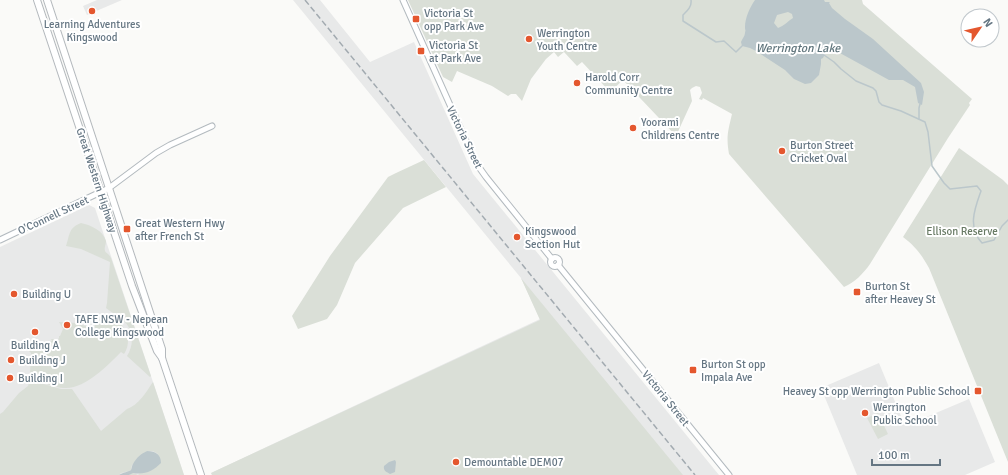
<svg xmlns="http://www.w3.org/2000/svg" width="1008" height="475" viewBox="0 0 1008 475" font-family="Signika,sans-serif">
<rect width="100%" height="100%" fill="#fafaf8"/>
<!-- built -->
<g fill="#e8e9e9">
<polygon points="97,0 122,0 87,15 83,6"/>
<polygon points="293,0 320,0 370,62 414,42 473,174 719,475 212,475 211,473 540,319 521,278"/>
<polygon points="89,205 95,208 184,475 0,475 0,247"/>
<polygon points="879,363 905,426 969,399 995,462 965,475 857,475 821,388"/>
</g>
<!-- green -->
<g fill="#dadfd7">
<path d="M408 0H862L863 4 972 99 969 103 970 105 948 138 870 264C863 274 855 282 844 287L729 154C726 137 728 131 732 114L703 98 702 100 699 99 702 93 700 87 696 86 692 88 690 90 692 101 676 136 623 80 610 92 582 62 577 66 564 52 558 57 554 52 546 59 531 79 522 101 516 94H511L508 96 492 86 457 71 452 82 443 77Z"/>
<path d="M959 148 1003 180 1008 185V462L929 268C921 254 916 247 903 237Z"/>
<polygon points="424,160 446,187 403,208 355,263 337,305 327,319 298,329 292,316 330,256 388,177 396,173"/>
<path d="M81 223C90 225 103 230 106 241 106 245 104 247 105 251 106 253 110 255 111 258L151 376 150 377 127 356C134 345 134 331 124 321 119 316 112 313 106 308L107 303 110 262 81 249 66 246C70 235 68 228 81 223Z"/>
<polygon points="521,278 683,475 212,475 211,473 540,320"/>
<path d="M109 316C124 322 134 339 124 354L121 352C108 365 84 390 64 388 54 388 40 381 31 378L30 374 31 353 29 351 25 349 27 346 32 345 31 341 39 340V344L49 343V342L52 341 51 339H57L55 341 57 343 60 341 58 339 59 338V336H60L63 329 59 322 76 323 86 326 93 329 98 320Z"/>
<path d="M30 380 61 389H72L101 431 127 409C139 405 146 392 153 382L184 475H129C132 472 134 473 138 475L158 454 153 451H147L132 465 131 470 129 471 121 473 119 475H0V414L3 412 19 393 28 386Z"/>
<polygon points="878,413 888,434 878,439 867,418"/>
</g>
<!-- water -->
<g fill="#bbc7cb" fill-rule="evenodd">
<path d="M755 0H824L825 2H830L829 3 832 8 845 19 873 39 921 83 924 92 922 105 918 103 915 87 903 80H889L829 47 824 51 825 54 823 58 821 59V64L819 75 811 83 805 84 794 79 785 70 756 51 750 48 742 46 741 42C742 39 745 36 745 33 746 28 745 32 745 27 745 18 750 7 755 0ZM788 12 792 14 793 18C788 21 784 26 778 28L774 23 777 15Z"/>
<path d="M147 451C156 451 161 455 161 463 153 471 145 475 133 473L129 475H119C122 473 130 471 131 470 132 468 132 465 133 464 137 457 141 454 147 451Z"/>
<path d="M395 460 396 462 395 472 390 474C387 472 383 471 384 466L389 462Z"/>
</g>
<g fill="none" stroke-linecap="round" stroke-linejoin="round">
<!-- stream -->
<g stroke="#bbc7cb" stroke-width="1.5">
<path d="M691 0C692 7 687 11 683 15V21L716 42 724 41 736 52 742 46"/>
<path d="M824 55 834 62 841 69 856 81 873 88 876 91 879 102 882 105 901 111 925 122 928 132 932 166 944 183 950 189 977 186 981 191C975 208 967 227 982 243L994 240 1002 226 1008 220"/>
<polyline points="919,119 919,108 920,104"/>
</g>
<defs>
<g id="secondary">
<polyline points="403,0 476,163 486,177 552,259"/>
<polyline points="0,240 109,188 156,153 170,145 212,126"/>
<circle cx="555" cy="262" r="4.5"/>
<polyline points="558,265 729,475"/>
</g>
<g id="highway">
<polyline points="37,0 132,286 157,351 162,358"/>
<polyline points="47,0 162,349 162,358 201,475"/>
</g>
</defs>
<!-- secondary casing -->
<use href="#secondary" stroke="#b3babf" stroke-width="7"/>
<!-- highway casing -->
<use href="#highway" stroke="#b4b9bd" stroke-width="8"/>
<!-- secondary -->
<use href="#secondary" stroke="#fff" stroke-width="5"/>
<!-- highway -->
<use href="#highway" stroke="#fff" stroke-width="6"/>
<!-- rail -->
<polyline stroke="#a2aab0" stroke-width="1.5" stroke-dasharray="6 3" stroke-linecap="butt" points="305,0 695,475"/>
</g>
<!-- markers -->
<g fill="#e4572e" stroke="#fff" stroke-width="1.5">
<circle cx="92" cy="11" r="4"/>
<rect x="412" y="15" width="8" height="8" rx="2"/>
<circle cx="529" cy="39" r="4"/>
<rect x="417" y="47" width="8" height="8" rx="2"/>
<circle cx="577" cy="83" r="4"/>
<circle cx="633" cy="128" r="4"/>
<circle cx="782" cy="151" r="4"/>
<rect x="123" y="225" width="8" height="8" rx="2"/>
<circle cx="517" cy="237" r="4"/>
<rect x="853" y="288" width="8" height="8" rx="2"/>
<circle cx="14" cy="294" r="4"/>
<circle cx="67" cy="325" r="4"/>
<circle cx="35" cy="332" r="4"/>
<circle cx="11" cy="360" r="4"/>
<rect x="689" y="366" width="8" height="8" rx="2"/>
<circle cx="10" cy="378" r="4"/>
<rect x="974" y="387" width="8" height="8" rx="2"/>
<circle cx="865" cy="413" r="4"/>
<circle cx="456" cy="462" r="4"/>
</g>
<g text-anchor="middle" stroke-width="4" stroke-linejoin="round" paint-order="stroke">
<!-- poi labels -->
<g font-size="11" fill="#657683" stroke="#fff" text-anchor="start">
<text x="424" y="17">Victoria St<tspan x="424" dy="13">opp Park Ave</tspan></text>
<text x="92" y="28" text-anchor="middle">Learning Adventures<tspan x="92" dy="13">Kingswood</tspan></text>
<text x="537" y="37">Werrington<tspan x="537" dy="13">Youth Centre</tspan></text>
<text x="429" y="49">Victoria St<tspan x="429" dy="13">at Park Ave</tspan></text>
<text x="585" y="81">Harold Corr<tspan x="585" dy="13">Community Centre</tspan></text>
<text x="641" y="126">Yoorami<tspan x="641" dy="13">Childrens Centre</tspan></text>
<text x="790" y="149">Burton Street<tspan x="790" dy="13">Cricket Oval</tspan></text>
<text x="135" y="227">Great Western Hwy<tspan x="135" dy="13">after French St</tspan></text>
<text x="525" y="235">Kingswood<tspan x="525" dy="13">Section Hut</tspan></text>
<text x="865" y="290">Burton St<tspan x="865" dy="13">after Heavey St</tspan></text>
<text x="22" y="298">Building U</text>
<text x="75" y="323">TAFE NSW - Nepean<tspan x="75" dy="13">College Kingswood</tspan></text>
<text x="35" y="349" text-anchor="middle">Building A</text>
<text x="19" y="364">Building J</text>
<text x="701" y="368">Burton St opp<tspan x="701" dy="13">Impala Ave</tspan></text>
<text x="18" y="382">Building I</text>
<text x="970" y="395" text-anchor="end">Heavey St opp Werrington Public School</text>
<text x="873" y="411">Werrington<tspan x="873" dy="13">Public School</tspan></text>
<text x="464" y="466">Demountable DEM07</text>
</g>
<!-- street labels -->
<g font-size="11" fill="#657683" stroke="#fff">
<text transform="translate(465 137) rotate(64)" y="4">Victoria Street</text>
<text transform="translate(97 180) rotate(72)" y="4">Great Western Highway</text>
<text transform="translate(53 215) rotate(-25)" y="4">O'Connell Street</text>
<text transform="translate(666 398) rotate(51)" y="4">Victoria Street</text>
</g>
<!-- park labels -->
<g font-size="11" fill="#687a64" stroke="#fff">
<text x="962" y="235">Ellison Reserve</text>
</g>
<!-- water labels -->
<g font-size="12" font-style="italic" fill="#60757c" stroke="#fff">
<text x="798" y="52">Werrington Lake</text>
</g>
</g>
<!-- north arrow -->
<g transform="translate(980 28) rotate(56)"><circle r="19" fill="#ffffff" stroke="#c1c8cd"/>
<path d="M0-3L7 15L0 10L-7 15Z" fill="#e4572e"/>
<text y="-6" font-size="11" font-weight="bold" text-anchor="middle" fill="#657683">N</text>
</g>
<!-- scale -->
<path d="M872 459v6h68v-6" fill="none" stroke="#657683" stroke-width="2"/>
<text x="878" y="459" font-size="12" fill="#657683" stroke="#ffffff" stroke-width="3" paint-order="stroke">100 m</text>
</svg>
